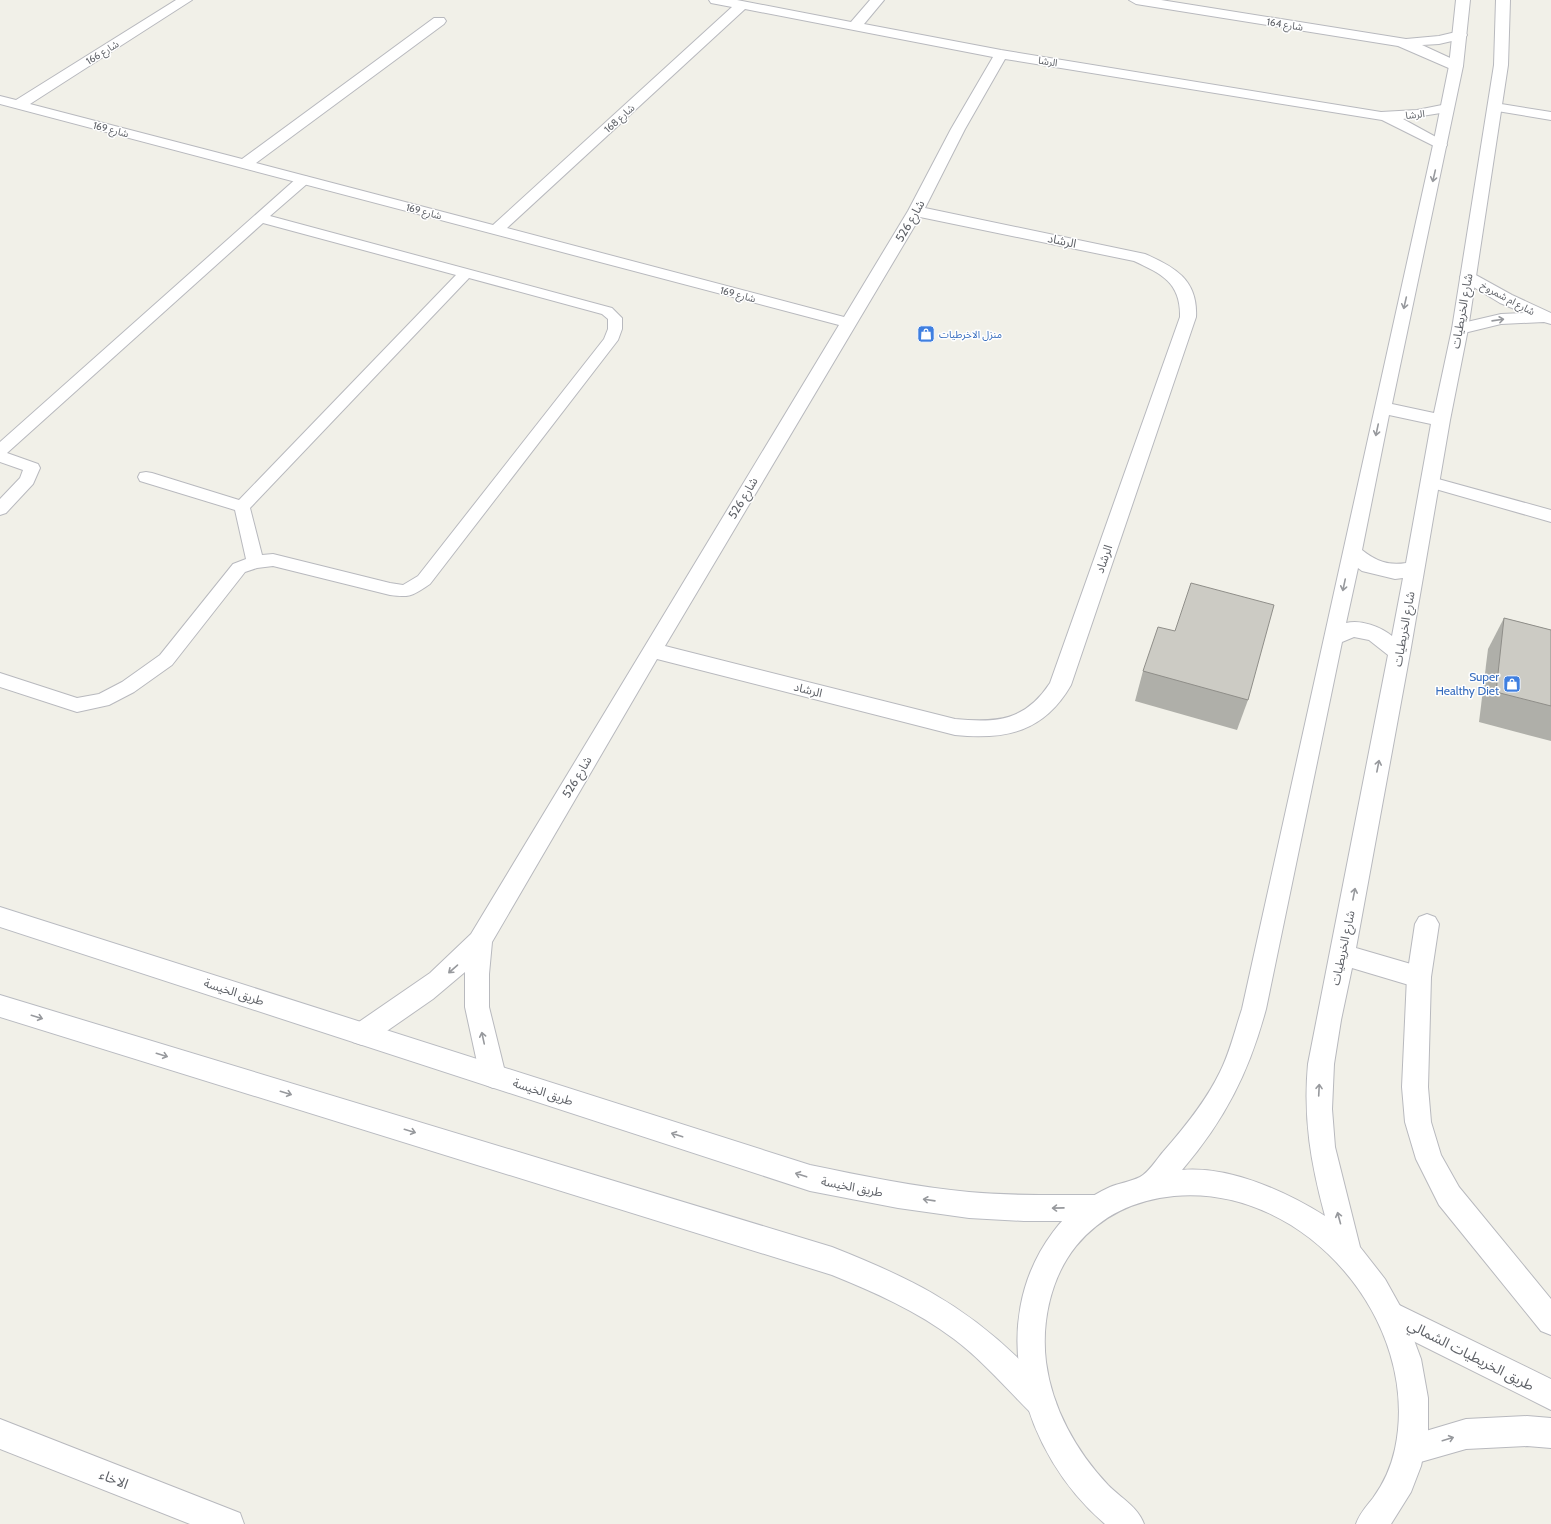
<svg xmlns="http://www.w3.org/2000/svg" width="1551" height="1524" viewBox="0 0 1551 1524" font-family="Cabin,'Noto Sans Arabic',sans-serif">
<rect width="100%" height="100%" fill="#f1f0e8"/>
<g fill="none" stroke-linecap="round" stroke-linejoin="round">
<defs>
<g id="service">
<polygon points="1495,103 1551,112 1551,120 1491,110 1489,107"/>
<path d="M303 176 308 177 310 180 308 183 270 216 612 308 622 318V329L618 340 430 584C413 595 411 598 390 595L273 566 257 568 245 572 172 665 134 692 109 705 77 712 0 687V673L77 698 99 694 122 682 160 655 233 564 246 559 235 510 140 481 138 477 140 473 146 472 152 473 239 500 456 275 263 223 7 453 38 464 40 468 33 484 6 513 0 515V499L20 478 23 470 0 462V442L298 177ZM469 278 602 314 608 319V329L604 339 418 576 403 585 390 583 273 554 262 555 250 508Z"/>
<polygon points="1431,477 1551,510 1551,522 1425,486 1423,482 1425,478"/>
</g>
<g id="minor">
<path d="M176 0H192L30 104 242 159 434 18H444L446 21 444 24 256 163 493 225 732 7 711 3 709 0H737L851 22 870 0H884L864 24 1001 50 1381 112 1417 110 1447 104 1452 105 1454 108 1452 111 1447 112 1403 119 1445 142 1447 145 1445 148 1440 149 1382 120 1005 59 965 129 925 208 1145 254C1175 267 1198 280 1196 317L1071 685C1044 732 1006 740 955 735L657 659 492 942 489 974V1007L506 1076 502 1084 493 1088 484 1084 480 1076 465 1007V972L433 999 371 1042 362 1045 353 1042 349 1034 353 1026 430 973 471 934 839 325 0 104V96L16 100ZM745 9 993 57 951 129 908 211 844 317 507 228ZM920 217 1134 261C1162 274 1181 283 1180 317L1050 683C1025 721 997 723 955 719L665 646Z"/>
<polygon points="1129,0 1161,0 1406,39 1439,36 1460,31 1465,32 1467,35 1465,38 1439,44 1422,45 1461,63 1463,66 1461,69 1451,69 1398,46 1136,4"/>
<polygon points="1468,272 1474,274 1512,295 1551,313 1551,324 1544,322 1501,324 1460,334 1454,333 1452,329 1454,325 1501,314 1524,313 1500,303 1462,280 1460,277 1462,274"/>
<polygon points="1427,914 1435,917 1439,924 1431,977 1428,1087 1431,1122 1441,1155 1459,1187 1551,1299 1551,1335 1541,1331 1439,1205 1416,1159 1405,1122 1402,1087 1407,977 1415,924 1419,917"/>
<polygon points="1391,1301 1551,1379 1551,1410 1381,1325 1377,1315 1381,1305"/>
<polygon points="1527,1416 1551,1418 1551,1448 1527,1446 1466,1449 1410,1465 1399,1461 1395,1450 1399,1439 1466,1419"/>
<polygon points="0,1419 240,1513 244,1524 190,1524 0,1449"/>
</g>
<path id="tertiary" d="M1456 0H1470L1463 66 1392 404 1434 413 1452 329 1494 65 1496 0H1510L1508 65 1468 329 1450 420 1410 653 1356 948 1428 969 1431 977 1428 985 1419 988 1352 968 1341 1020 1334 1064 1332 1109 1335 1147 1360 1247 1385 1279 1404 1313 1421 1359 1428 1398V1432L1421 1466 1411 1492 1391 1524H1356C1360 1513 1366 1507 1373 1498 1384 1483 1391 1467 1395 1449 1422 1322 1305 1184 1174 1196 1134 1200 1102 1215 1076 1246 1051 1277 1041 1322 1046 1362 1052 1408 1076 1451 1108 1485 1121 1498 1138 1507 1144 1524H1105C1023 1454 984 1324 1053 1232 1067 1213 1088 1197 1110 1187 1119 1183 1130 1182 1140 1177 1148 1173 1157 1159 1163 1152 1185 1127 1206 1101 1220 1072 1230 1052 1235 1030 1242 1009L1433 145 1449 66ZM1389 415 1431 424 1406 563C1388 566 1376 561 1362 550ZM1358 568 1362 571 1395 579 1403 578 1392 636C1381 627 1361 619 1346 623ZM1354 637 1369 640 1388 655 1308 1064C1303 1119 1311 1164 1325 1216 1285 1191 1230 1166 1182 1170 1225 1120 1249 1072 1266 1009L1342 642Z"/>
<g id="secondary">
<path d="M0 907 810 1165C863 1176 916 1187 969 1192 1012 1196 1054 1195 1097 1195L1107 1199 1111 1208 1107 1217 1097 1221H1024L969 1218 898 1208 810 1191 0 927Z"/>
<path d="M0 995 832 1247C908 1277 962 1303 1021 1361 1034 1374 1049 1386 1056 1403L1051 1413 1041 1418 1031 1413C1006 1388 982 1360 954 1339 917 1311 874 1292 832 1275L0 1017Z"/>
</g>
</defs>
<!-- service casing -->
<use href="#service" stroke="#b8b9be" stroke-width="2"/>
<!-- minor casing -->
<use href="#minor" stroke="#b8b9be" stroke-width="2"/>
<!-- tertiary casing -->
<use href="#tertiary" stroke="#b8b9be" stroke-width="2"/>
<!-- secondary casing -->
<use href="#secondary" stroke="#b9bbc1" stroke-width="2"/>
<!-- service -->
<use href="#service" fill="#fff" fill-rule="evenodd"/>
<!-- minor -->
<use href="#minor" fill="#fff" fill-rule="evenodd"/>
<!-- tertiary -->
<use href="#tertiary" fill="#fff" fill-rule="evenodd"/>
<!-- secondary -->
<use href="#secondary" fill="#fff" fill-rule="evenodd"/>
</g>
<!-- wall -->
<g fill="#afafa9">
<polygon points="1504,618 1551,630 1551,741 1479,722 1488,649"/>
<polygon points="1175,631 1248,700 1237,730 1135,701 1143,671"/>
</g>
<!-- building -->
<g fill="#cccbc4" stroke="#8f8e89">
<polygon points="1191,583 1274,605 1248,700 1143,671 1158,627 1175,631"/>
<polygon points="1504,618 1551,630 1551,706 1496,692"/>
</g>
<!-- one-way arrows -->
<defs><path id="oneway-shaft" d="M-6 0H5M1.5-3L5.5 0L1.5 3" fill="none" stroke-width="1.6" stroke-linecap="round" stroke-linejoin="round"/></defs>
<g stroke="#97999d">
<use href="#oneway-shaft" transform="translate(1434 176) rotate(103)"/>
<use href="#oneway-shaft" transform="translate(1405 303) rotate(103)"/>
<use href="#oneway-shaft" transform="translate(1498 320) rotate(-8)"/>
<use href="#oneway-shaft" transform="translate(1377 430) rotate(102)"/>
<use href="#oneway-shaft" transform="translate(1344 585) rotate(102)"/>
<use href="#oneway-shaft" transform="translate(1378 766) rotate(-79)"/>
<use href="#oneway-shaft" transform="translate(1354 894) rotate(-79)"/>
<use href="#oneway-shaft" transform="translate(453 969) rotate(139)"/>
<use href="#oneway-shaft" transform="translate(37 1017) rotate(17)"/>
<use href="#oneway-shaft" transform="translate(483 1038) rotate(-102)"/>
<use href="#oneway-shaft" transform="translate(162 1055) rotate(17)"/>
<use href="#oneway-shaft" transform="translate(1319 1090) rotate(-87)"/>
<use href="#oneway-shaft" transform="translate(286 1093) rotate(17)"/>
<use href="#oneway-shaft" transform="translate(410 1131) rotate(17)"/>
<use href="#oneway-shaft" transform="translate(677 1135) rotate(-162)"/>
<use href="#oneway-shaft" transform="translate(801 1175) rotate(-162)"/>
<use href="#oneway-shaft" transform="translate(929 1200) rotate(-172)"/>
<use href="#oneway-shaft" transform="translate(1058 1208) rotate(179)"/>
<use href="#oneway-shaft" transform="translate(1339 1218) rotate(-105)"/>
<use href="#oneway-shaft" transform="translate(1448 1439) rotate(-17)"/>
</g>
<!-- icons -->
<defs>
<symbol id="shop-square" viewBox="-11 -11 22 22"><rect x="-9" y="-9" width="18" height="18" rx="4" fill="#3f7fe0" stroke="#fff"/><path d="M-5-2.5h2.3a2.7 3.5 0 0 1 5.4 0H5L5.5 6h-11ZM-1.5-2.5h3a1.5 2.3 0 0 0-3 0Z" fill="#fff"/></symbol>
</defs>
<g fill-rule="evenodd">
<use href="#shop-square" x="916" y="324" width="20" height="20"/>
<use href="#shop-square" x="1502" y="674" width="20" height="20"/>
</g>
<g text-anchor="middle" stroke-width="3" stroke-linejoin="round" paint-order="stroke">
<!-- far-street labels -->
<g font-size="10" fill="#5f6268" stroke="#fff">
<text transform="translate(1285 24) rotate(9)" y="4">شارع 164</text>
<text transform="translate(102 52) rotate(-32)" y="4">شارع 166</text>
<text transform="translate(1048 61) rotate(9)" y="4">الرشا</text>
<text transform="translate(1415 114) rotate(-6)" y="4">الرشا</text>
<text transform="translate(619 118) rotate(-42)" y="4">شارع 168</text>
<text transform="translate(111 129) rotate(15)" y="4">شارع 169</text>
<text transform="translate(424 211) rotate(15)" y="4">شارع 169</text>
<text transform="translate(738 294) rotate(15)" y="4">شارع 169</text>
<text transform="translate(1508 298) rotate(28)" y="4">شارع ام شمروخ</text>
</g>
<!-- far-shop labels -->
<g font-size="10" fill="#366cbe" stroke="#fff" text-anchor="start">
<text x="939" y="338">منزل الاخرطيات</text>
</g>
<!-- street labels -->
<g font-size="12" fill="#5f6268" stroke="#fff">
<text transform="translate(910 221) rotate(-60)" y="4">شارع 526</text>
<text transform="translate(1062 241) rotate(12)" y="4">الرشاد</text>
<text transform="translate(1462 311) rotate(-80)" y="4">شارع الخريطيات</text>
<text transform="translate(743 498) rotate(-59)" y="4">شارع 526</text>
<text transform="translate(1104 559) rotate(-71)" y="4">الرشاد</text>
<text transform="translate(1404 629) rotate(-80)" y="4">شارع الخريطيات</text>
<text transform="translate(808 690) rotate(14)" y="4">الرشاد</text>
<text transform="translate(577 777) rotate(-59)" y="4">شارع 526</text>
<text transform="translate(1343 948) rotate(-78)" y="4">شارع الخريطيات</text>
<text transform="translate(234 992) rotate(18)" y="4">طريق الخيسة</text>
<text transform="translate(543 1092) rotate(18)" y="4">طريق الخيسة</text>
<text transform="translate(852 1187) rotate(11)" y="4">طريق الخيسة</text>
</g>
<!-- shop labels -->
<g font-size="12" fill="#366cbe" stroke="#fff" text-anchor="end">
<text x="1499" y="681">Super<tspan x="1499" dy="14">Healthy Diet</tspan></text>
</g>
<!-- near-street labels -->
<g font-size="14" fill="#5f6268" stroke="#fff">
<text transform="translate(1471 1355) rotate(27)" y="5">طريق الخريطيات الشمالي</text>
<text transform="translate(114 1479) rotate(22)" y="5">الاخاء</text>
</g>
</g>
</svg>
